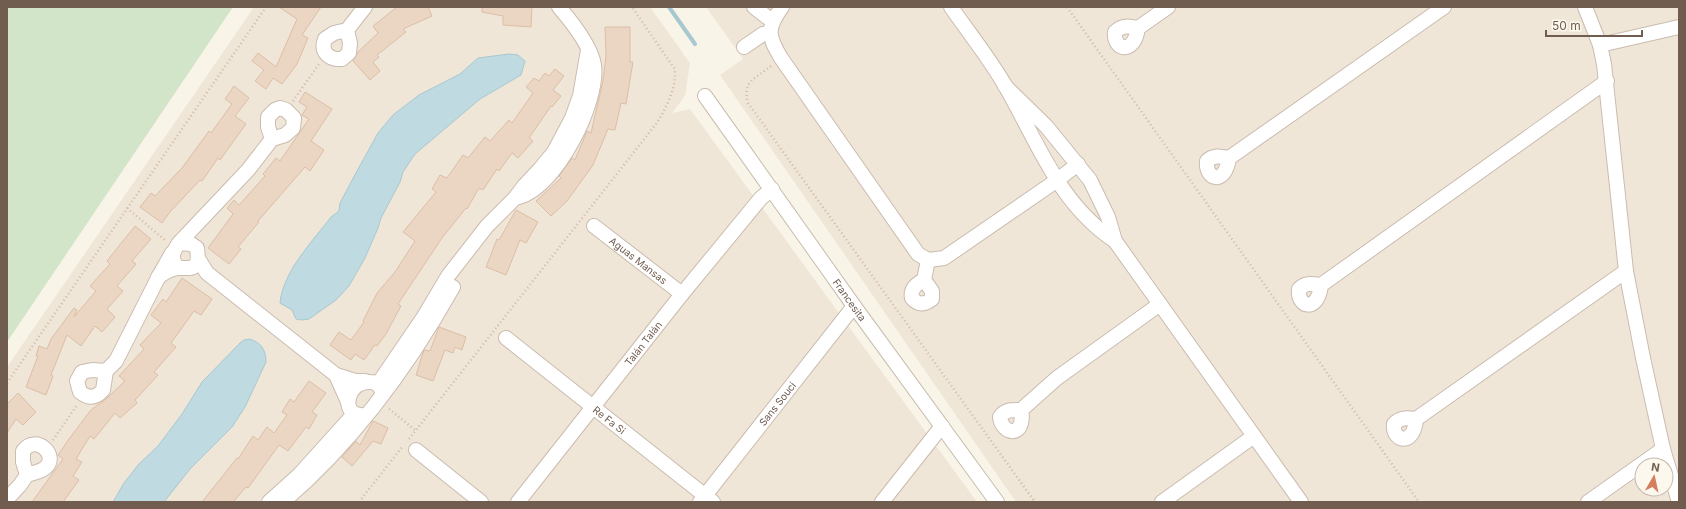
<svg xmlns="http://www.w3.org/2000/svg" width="1686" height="509" viewBox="0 0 1686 509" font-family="Inter,sans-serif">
<rect width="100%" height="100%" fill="#f9f4e8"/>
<!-- residential -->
<g fill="#f0e6d8" fill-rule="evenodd">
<polygon points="254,7 650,7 690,63 685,96 672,113 690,109 977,502 7,502 7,367"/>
<path d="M706 7H1679V502H1016L720 75 743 59ZM1642 465H1666V489H1642Z"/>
</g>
<!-- green -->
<polygon fill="#d2e5c8" points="7,7 233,7 7,342"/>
<!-- water -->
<g fill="#bfdae0" stroke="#a7c8d1">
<path d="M509 54 518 55 525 61 521 75 480 99 415 154 403 172 400 182 381 218 378 228 365 258 349 286 336 300 309 319 302 320 296 319 292 310 280 303C283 271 313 241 331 217L339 211 340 203 357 171 378 133 393 115 419 95 460 74 478 58Z"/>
<path d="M249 339C261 342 266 350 266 362L245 407 232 427 190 469 164 502H113L124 483 139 464 158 446 182 414 202 382 240 343 244 340Z"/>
</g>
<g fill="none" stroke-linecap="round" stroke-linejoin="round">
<!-- stream -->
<polyline stroke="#a7c8d1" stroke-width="4" points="669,7 695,44"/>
</g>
<!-- building -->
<g fill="#ebd6c3" stroke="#dcbea6">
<polygon points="279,7 321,7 302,35 308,38 297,64 282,84 273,78 266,89 255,81 264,70 252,61 258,53 276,67 297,19"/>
<polygon points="397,7 428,7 432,16 403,29 406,32 377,55 379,57 373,62 380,71 370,80 353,61 358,52 378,33 373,26"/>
<polygon points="482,7 532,7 531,27 503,25 503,16 482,12"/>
<polygon points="605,27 630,27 630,62 633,62 626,104 621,103 615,130 608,129 593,165 567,201 551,216 536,201 561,178 559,176 572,158 575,160 587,131 591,133 603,81 606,56"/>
<polygon points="555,69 564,76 553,90 561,96 552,107 551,106 529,138 533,141 518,158 512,153 499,171 497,169 483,190 479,188 467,209 466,208 442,238 398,304 401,306 386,334 377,346 375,345 364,360 355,354 351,360 330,345 339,332 351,340 364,322 363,321 377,293 395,272 415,241 403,232 436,192 432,189 440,175 447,178 463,155 468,158 485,137 490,141 509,120 512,123 533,93 526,87 534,78 539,81 545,73 549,76"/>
<polygon points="234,86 249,98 235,116 246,124 220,160 218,158 202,181 200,180 170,212 162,223 140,207 151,193 155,196 182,168 209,131 211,133 232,104 225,99"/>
<polygon points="305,92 332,109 311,141 324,150 310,171 305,167 258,221 259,222 238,247 241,249 229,264 208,248 233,214 227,208 234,200 239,205 265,176 263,174 276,158 280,161 309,119 302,115 307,107 299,102"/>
<polygon points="516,210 538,222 526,243 520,240 506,275 486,267 497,239 499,240"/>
<polygon points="135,226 151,239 132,261 136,264 117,286 123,291 107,309 115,317 102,332 95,326 81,346 67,335 51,375 53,376 46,395 26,387 38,356 36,356 39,346 47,349 51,339 74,308 77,310 74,317 96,291 90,286 110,264 107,261"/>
<polygon points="182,278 212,299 201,315 194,311 171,343 176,347 154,372 158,375 135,400 137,403 120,418 115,413 94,439 90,436 76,459 82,462 73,476 79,480 63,502 32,502 63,459 58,455 69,439 91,410 106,399 125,381 119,376 144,349 140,345 161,323 151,315 163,299 166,302"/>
<polygon points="439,327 466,337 462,350 455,347 453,353 445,350 433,381 416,375 424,350 430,351"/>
<polygon points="309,381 326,393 312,412 317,415 309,429 306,427 288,451 279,445 248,488 246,487 233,502 202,502 237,458 238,459 253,436 258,440 267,427 274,433 287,415 282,412 290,399 294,402"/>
<polygon points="18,393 36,412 23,425 16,419 7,433 7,404"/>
<polygon points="373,421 388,428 381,444 373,441 352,466 342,457 356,441 360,445"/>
</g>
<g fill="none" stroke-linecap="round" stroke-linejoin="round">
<defs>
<g id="minor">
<polyline points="754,7 772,21"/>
<path d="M782 7C766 29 768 36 781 58L918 254 928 260 924 280"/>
<path d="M951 7C969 33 990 59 1006 87 1038 143 1059 204 1115 241"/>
<polyline points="1585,7 1600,45 1604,64 1626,271 1643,358 1663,449 1679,502"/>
<path d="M1138 28C1134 56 1113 50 1115 32 1122 25 1129 26 1138 28L1168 7"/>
<path d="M347 30 350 43 349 53 342 59C329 60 320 52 325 39L334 33 347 30 365 7"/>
<polyline points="1600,45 1679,27"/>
<polyline points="744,47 763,34 770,33"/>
<polyline points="1005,86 1046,126 1090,180 1108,217 1115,241 1301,502"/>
<path id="s1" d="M705 96 854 306 997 502"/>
<path d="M1229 158C1225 186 1205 180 1207 161 1213 155 1220 156 1229 158L1444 7"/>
<path d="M519 197C556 187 599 103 594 65 591 46 571 21 559 7"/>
<path id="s2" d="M594 226 682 294"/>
<polyline points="179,243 248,170 272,139 285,135 293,128 294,118 286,110 280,108 275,110 268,117 268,127 272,139"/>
<polyline points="199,260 207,273 336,375"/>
<polyline points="928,260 944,258 1056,181 1078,164"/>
<path d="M158 277C164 273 171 268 179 268 182 268 185 268 188 268 200 268 198 256 197 248L191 244 179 243C172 253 170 258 178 268"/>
<path d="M924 280 932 291V299C924 305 918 305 912 298 910 289 916 284 924 280Z"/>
<path d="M1321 285C1318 313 1297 308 1299 289 1306 282 1313 284 1321 285L1607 81"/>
<path id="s3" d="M506 338 713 502"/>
<path d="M106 371 92 370 82 372 77 381 80 392C89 399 96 398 103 390L106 371 116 361 158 278 172 253"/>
<polyline points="378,384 423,318 448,276 487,226 515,198 524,186 540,169 554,152 572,118 580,96 588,50"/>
<polyline points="348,402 336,375 355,381 365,381"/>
<path d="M1021 410C1022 414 1022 419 1021 423 1017 438 1001 430 1000 417 1005 409 1013 410 1021 410L1057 378 1160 304"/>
<path d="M361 415C339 414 348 380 370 382 376 382 380 386 382 391"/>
<path d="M1416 419C1414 447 1392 442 1394 424 1400 417 1407 418 1416 419L1626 271"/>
<polyline points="416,450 481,502"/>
<path d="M7 499 20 485 27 475C32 473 40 472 45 468 60 456 36 433 23 451V462L27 475"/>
<polyline points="269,502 299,475 354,414"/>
<path d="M283 502C353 442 408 367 453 287"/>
<path id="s4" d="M518 502 682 294 761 198 772 189"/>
<path id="s5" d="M700 502 854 306"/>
<polyline points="882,502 942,426"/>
<polyline points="1162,502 1254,436"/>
<polyline points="1588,502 1663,449"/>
</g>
</defs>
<!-- minor casing -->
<use href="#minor" stroke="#cabcaf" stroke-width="16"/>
<!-- path -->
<g stroke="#d0b9a7" stroke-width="2.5" stroke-dasharray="1 3" stroke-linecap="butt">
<polyline points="1067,7 1419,502"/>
<path d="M771 66C755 79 742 81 748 103L1035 502"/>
<polyline points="293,101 319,64"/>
<polyline points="127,208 166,241"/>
<polyline points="7,383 266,7"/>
<polyline points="389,409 415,430"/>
<path d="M409 439 656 124C665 111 679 83 674 68L632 7"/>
<polyline points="53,440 77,405"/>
<polyline points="359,502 403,446"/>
</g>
<!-- minor -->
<use href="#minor" stroke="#fff" stroke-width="14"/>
</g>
<g text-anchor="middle" stroke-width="3" stroke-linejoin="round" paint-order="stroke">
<!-- street labels -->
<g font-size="10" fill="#705d50" stroke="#fdf8ee">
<text dy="4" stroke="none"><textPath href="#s2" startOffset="56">Aguas Mansas</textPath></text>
<text dy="4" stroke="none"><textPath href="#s1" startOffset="250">Francesita</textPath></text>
<text dy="4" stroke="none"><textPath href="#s4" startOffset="202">Talán Talán</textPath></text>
<text dy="4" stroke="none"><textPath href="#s5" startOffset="125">Sans Souci</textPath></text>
<text dy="4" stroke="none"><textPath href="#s3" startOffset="132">Re Fa Si</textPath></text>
</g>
</g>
<!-- border -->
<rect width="1686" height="509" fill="none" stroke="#705d50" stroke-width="16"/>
<!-- north arrow -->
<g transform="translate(1654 477) rotate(9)"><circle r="19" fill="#fdf8ee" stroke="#c5baaf"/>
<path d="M0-3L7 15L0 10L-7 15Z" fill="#d37f5e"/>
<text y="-6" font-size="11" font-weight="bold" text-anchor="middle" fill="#705d50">N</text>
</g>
<!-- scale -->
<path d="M1546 30v6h96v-6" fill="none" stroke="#705d50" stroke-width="2"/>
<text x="1552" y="30" font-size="12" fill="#705d50" stroke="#fdf8ee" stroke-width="3" paint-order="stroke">50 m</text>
</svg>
